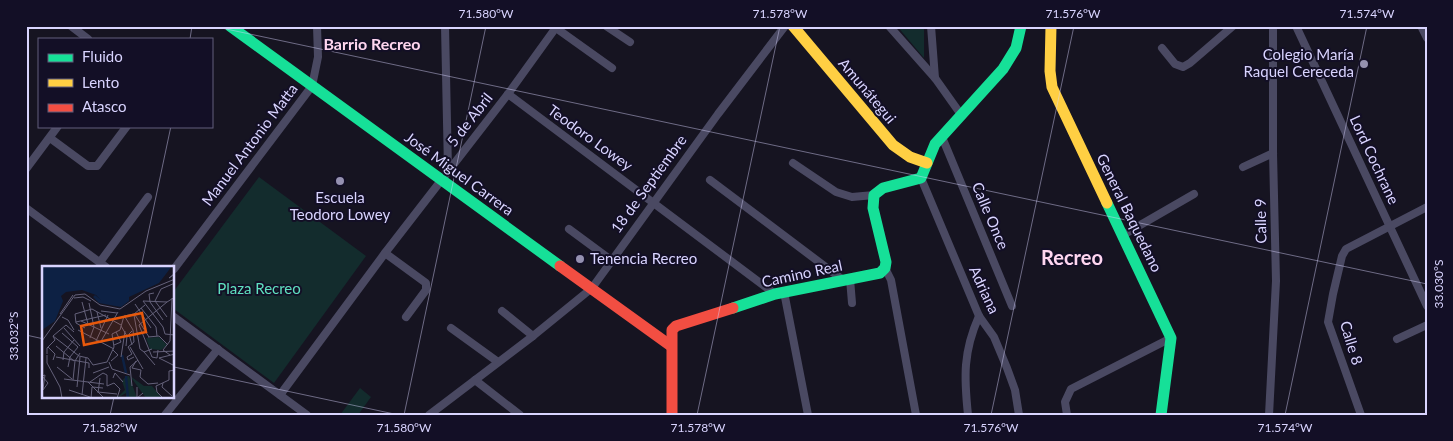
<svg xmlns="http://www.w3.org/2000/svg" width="1453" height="441" viewBox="0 0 1453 441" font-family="Lato,sans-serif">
<rect width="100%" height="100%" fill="#161421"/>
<!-- green -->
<g fill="#132c2d">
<polygon points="897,26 924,26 924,58"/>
<polygon points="259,177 366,256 274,383 174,309 174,291"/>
<polygon points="360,388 371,397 358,415 340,415"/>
</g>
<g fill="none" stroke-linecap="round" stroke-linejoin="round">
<!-- street -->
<g stroke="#4a4962" stroke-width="8">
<polyline points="71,26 88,39"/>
<polyline points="445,26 448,170"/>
<polyline points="606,26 630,42"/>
<polyline points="889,26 935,78"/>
<polyline points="931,26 935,78 962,116"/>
<polyline points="1296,26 1427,306"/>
<polyline points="1421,26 1427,38"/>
<polyline points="556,28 612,68"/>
<polyline points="1162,48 1175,64 1183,67 1190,63 1233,26"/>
<polyline points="508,94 775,294"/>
<polyline points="942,137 1012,306"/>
<polyline points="50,138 88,166 97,166 127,126"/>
<polyline points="793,163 836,192 852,197 874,195"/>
<polyline points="1243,167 1273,153"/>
<polyline points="26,169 58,126"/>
<polyline points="921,178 979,316 994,337 1007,368 1015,390 1019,415"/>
<polyline points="710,180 843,280"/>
<polyline points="26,208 106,267"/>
<polyline points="569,229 611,260"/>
<polyline points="1123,235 1194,194"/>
<polyline points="385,253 426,283 426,290 406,317"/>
<polyline points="100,262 148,197"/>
<polyline points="885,268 891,280 916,415"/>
<polyline points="174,269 312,86 318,57 317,26"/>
<polyline points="850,279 852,303"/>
<polyline points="784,292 808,415"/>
<polyline points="502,311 533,336"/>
<polyline points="174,317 307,415"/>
<polyline points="451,328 498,362"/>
<polyline points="1397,339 1427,325"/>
<polyline points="475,380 520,415"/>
<polyline points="280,395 385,253 508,94 557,26"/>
<polyline points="165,415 218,349"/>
<polyline points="429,415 533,336 592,288 718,114 785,26"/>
<path d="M968 415C964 377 963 352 979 316"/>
<polyline points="1067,415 1065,402 1071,389 1171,338"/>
<polyline points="1269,415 1276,281 1273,153 1273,26"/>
<polyline points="1361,415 1328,322 1333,294 1342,256 1346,249 1427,207"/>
</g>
<!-- fast -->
<g stroke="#16e098" stroke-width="11">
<polyline points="230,26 560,266"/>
<polyline points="1107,203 1171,338 1161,415"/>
<polyline points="733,308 775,294 880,273 885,268 886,262 873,208 874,195 883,188 921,178 935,144 1003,69 1016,48 1021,26"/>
</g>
<!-- slow -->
<g stroke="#ffcf43" stroke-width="11">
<polyline points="793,26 893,145 910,157 927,163"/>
<polyline points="1051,26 1050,71 1052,87 1107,203"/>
</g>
<!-- jam -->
<g stroke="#f24e42" stroke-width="11">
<polyline points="560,266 671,346"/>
<polyline points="672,415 672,330 676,326 733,308"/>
</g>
</g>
<!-- ticks -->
<path fill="none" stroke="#d9d4ff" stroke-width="1" stroke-opacity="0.45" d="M212 26 1427 284M190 39 192 26M141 267 171 126M26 335 44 339M174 367 399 415M110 415 114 397M404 415 486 26M697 415 780 26M991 415 1074 26M1285 415 1367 26"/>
<!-- markers -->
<g fill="#9591b1" stroke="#130f26" stroke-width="2">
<circle cx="1364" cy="64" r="5"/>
<circle cx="340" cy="181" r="5"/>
<circle cx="580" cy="259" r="5"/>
</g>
<g text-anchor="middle" stroke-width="4" stroke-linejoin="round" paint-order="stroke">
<!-- poi labels -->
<g font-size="15" fill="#d9d4ff" stroke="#130f26" text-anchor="end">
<text x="1354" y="60">Colegio María<tspan x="1354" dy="17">Raquel Cereceda</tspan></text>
<text x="340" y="203" text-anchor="middle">Escuela<tspan x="340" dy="17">Teodoro Lowey</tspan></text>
<text x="590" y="264" text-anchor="start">Tenencia Recreo</text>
</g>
<!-- street labels -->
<g font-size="15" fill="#d9d4ff" stroke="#130f26">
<text transform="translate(867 91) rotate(50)" y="5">Amunátegui</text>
<text transform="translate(470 120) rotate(-52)" y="5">5 de Abril</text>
<text transform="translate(590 138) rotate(36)" y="5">Teodoro Lowey</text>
<text transform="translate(250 145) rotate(-53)" y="5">Manuel Antonio Matta</text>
<text transform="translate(1374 160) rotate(65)" y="5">Lord Cochrane</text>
<text transform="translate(459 174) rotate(36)" y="5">José Miguel Carrera</text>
<text transform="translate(649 184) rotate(-54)" y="5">18 de Septiembre</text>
<text transform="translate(1129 213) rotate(64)" y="5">General Baquedano</text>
<text transform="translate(990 216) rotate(67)" y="5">Calle Once</text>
<text transform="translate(1261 221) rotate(-91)" y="5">Calle 9</text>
<text transform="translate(802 274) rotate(-12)" y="5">Camino Real</text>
<text transform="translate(984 290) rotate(65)" y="5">Adriana</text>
<text transform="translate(1351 343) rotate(73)" y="5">Calle 8</text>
</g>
<!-- park labels -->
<g font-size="15" fill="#5fe0c0" stroke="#130f26">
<text x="259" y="294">Plaza Recreo</text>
</g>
<!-- neighbourhood labels -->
<g font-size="16" font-weight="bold" fill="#ffd6f0" stroke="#130f26">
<text x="372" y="50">Barrio Recreo</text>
</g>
<!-- district labels -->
<g font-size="20" font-weight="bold" fill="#ffd6f0" stroke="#130f26">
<text x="1072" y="265">Recreo</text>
</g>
</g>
<!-- overview -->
<g transform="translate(42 266)">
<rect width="132" height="132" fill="#161421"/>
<path d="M117 71 125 79 119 84 108 83 104 72ZM84 110H87L95 132H84V127L75 132 83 124 80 115ZM88 110 102 120H110L120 132H104Z" fill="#132c2d"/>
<path d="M0 0H130L117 17 87 31V35L79 41 57 37 51 31 53 29 59 34 54 29 40 24 24 26 19 30 21 35 13 55 0 64Z" fill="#0d2144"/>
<path fill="none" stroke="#0d2144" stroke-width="2.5" d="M80 89 84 107M84 110 86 132"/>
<path fill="none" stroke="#64617a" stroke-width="1" d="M133 7 127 12 133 8M112 27 107 28 108 36 121 54M32 32 41 31 49 35M101 35 121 61 123 68 133 69M101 35 125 36 133 31M113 35 119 23 133 17M113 35 125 51M40 36 46 58M47 37 52 61 48 72M93 38 109 62M99 42 114 61 115 70M59 45 75 47M55 46 59 62M18 48 31 29M92 49 98 83 102 86 110 83M93 49 107 71M20 51 26 54 32 64M83 51 91 64 92 76 86 81 90 88M39 55 67 68M34 56 64 49M79 60 85 70 84 80M22 62 38 80M43 62 34 57 33 48 50 43 79 59M36 64 72 83M20 67 36 81 28 91 26 101M11 70 37 90 46 92 51 99M11 70 24 59 32 66M106 71 117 70 126 79M0 75 33 29 43 28 58 39 78 43 104 25 133 13M54 75 66 49M58 77 76 46M72 79 79 76 74 66M90 79 87 68 90 65M14 80 32 95M6 81 13 88 11 94M88 81 101 103M116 84 115 92 110 91 97 59 125 36M102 86 113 99M111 86 133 85M5 88V82L13 74 11 70M90 88 85 91 86 94 92 91M133 88 117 92 133 100M5 89V97L18 121 20 132M128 89 121 84 128 75 130 32M14 91 47 97V102M79 91 83 65M21 94 22 86 32 74M69 95 76 89 71 84M94 95 90 102 99 104 98 111 106 118 116 117M67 96 70 103 88 109M51 99 65 96 72 81 70 68 78 64 82 50 92 48 103 39M15 101 30 113M51 107 67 101M61 107 65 109V120L72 117 78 123 75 132M0 110 6 117 1 124M0 110 3 109 1 123M71 112 73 107 81 116M22 113 62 118M31 114 33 95 38 87M46 116 62 132M48 116 61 107M121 117 120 121 130 130M90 120 88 101 96 94M35 121 38 91M95 121V132L101 127M27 124 48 131M56 126 75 128M56 127 58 112M40 129 44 92M49 132 50 121 61 122M121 132 115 126 114 120 127 114V105L133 104"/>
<path fill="#e8590c" fill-opacity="0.15" stroke="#e8590c" stroke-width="2.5" d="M100 47 104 66 42 79 39 60Z"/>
<rect width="132" height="132" fill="none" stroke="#d9d4ff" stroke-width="2.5"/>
</g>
<!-- border -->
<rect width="1453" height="441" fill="none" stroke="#130f26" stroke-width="55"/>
<!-- legend -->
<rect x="38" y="38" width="175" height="90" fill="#130f26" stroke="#625e7d"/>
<rect x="48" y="54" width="25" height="8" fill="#16e098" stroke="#625e7d"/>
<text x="82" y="62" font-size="15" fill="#d9d4ff">Fluido</text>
<rect x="48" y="79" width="25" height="8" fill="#ffcf43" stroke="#625e7d"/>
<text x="82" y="88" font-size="15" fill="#d9d4ff">Lento</text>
<rect x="48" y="104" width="25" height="8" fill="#f24e42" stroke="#625e7d"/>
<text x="82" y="112" font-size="15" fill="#d9d4ff">Atasco</text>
<rect x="28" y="28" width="1398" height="386" fill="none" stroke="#d9d4ff" stroke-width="2"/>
<g font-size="12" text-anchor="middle" fill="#d9d4ff">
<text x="486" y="18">71.580°W</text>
<text x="780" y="18">71.578°W</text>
<text x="1073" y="18">71.576°W</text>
<text x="1367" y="18">71.574°W</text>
<text transform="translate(1439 284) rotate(-90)" y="4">33.030°S</text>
<text transform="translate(14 336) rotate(-90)" y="4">33.032°S</text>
<text x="110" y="432">71.582°W</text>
<text x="404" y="432">71.580°W</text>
<text x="698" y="432">71.578°W</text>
<text x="991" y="432">71.576°W</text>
<text x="1285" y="432">71.574°W</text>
</g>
</svg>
